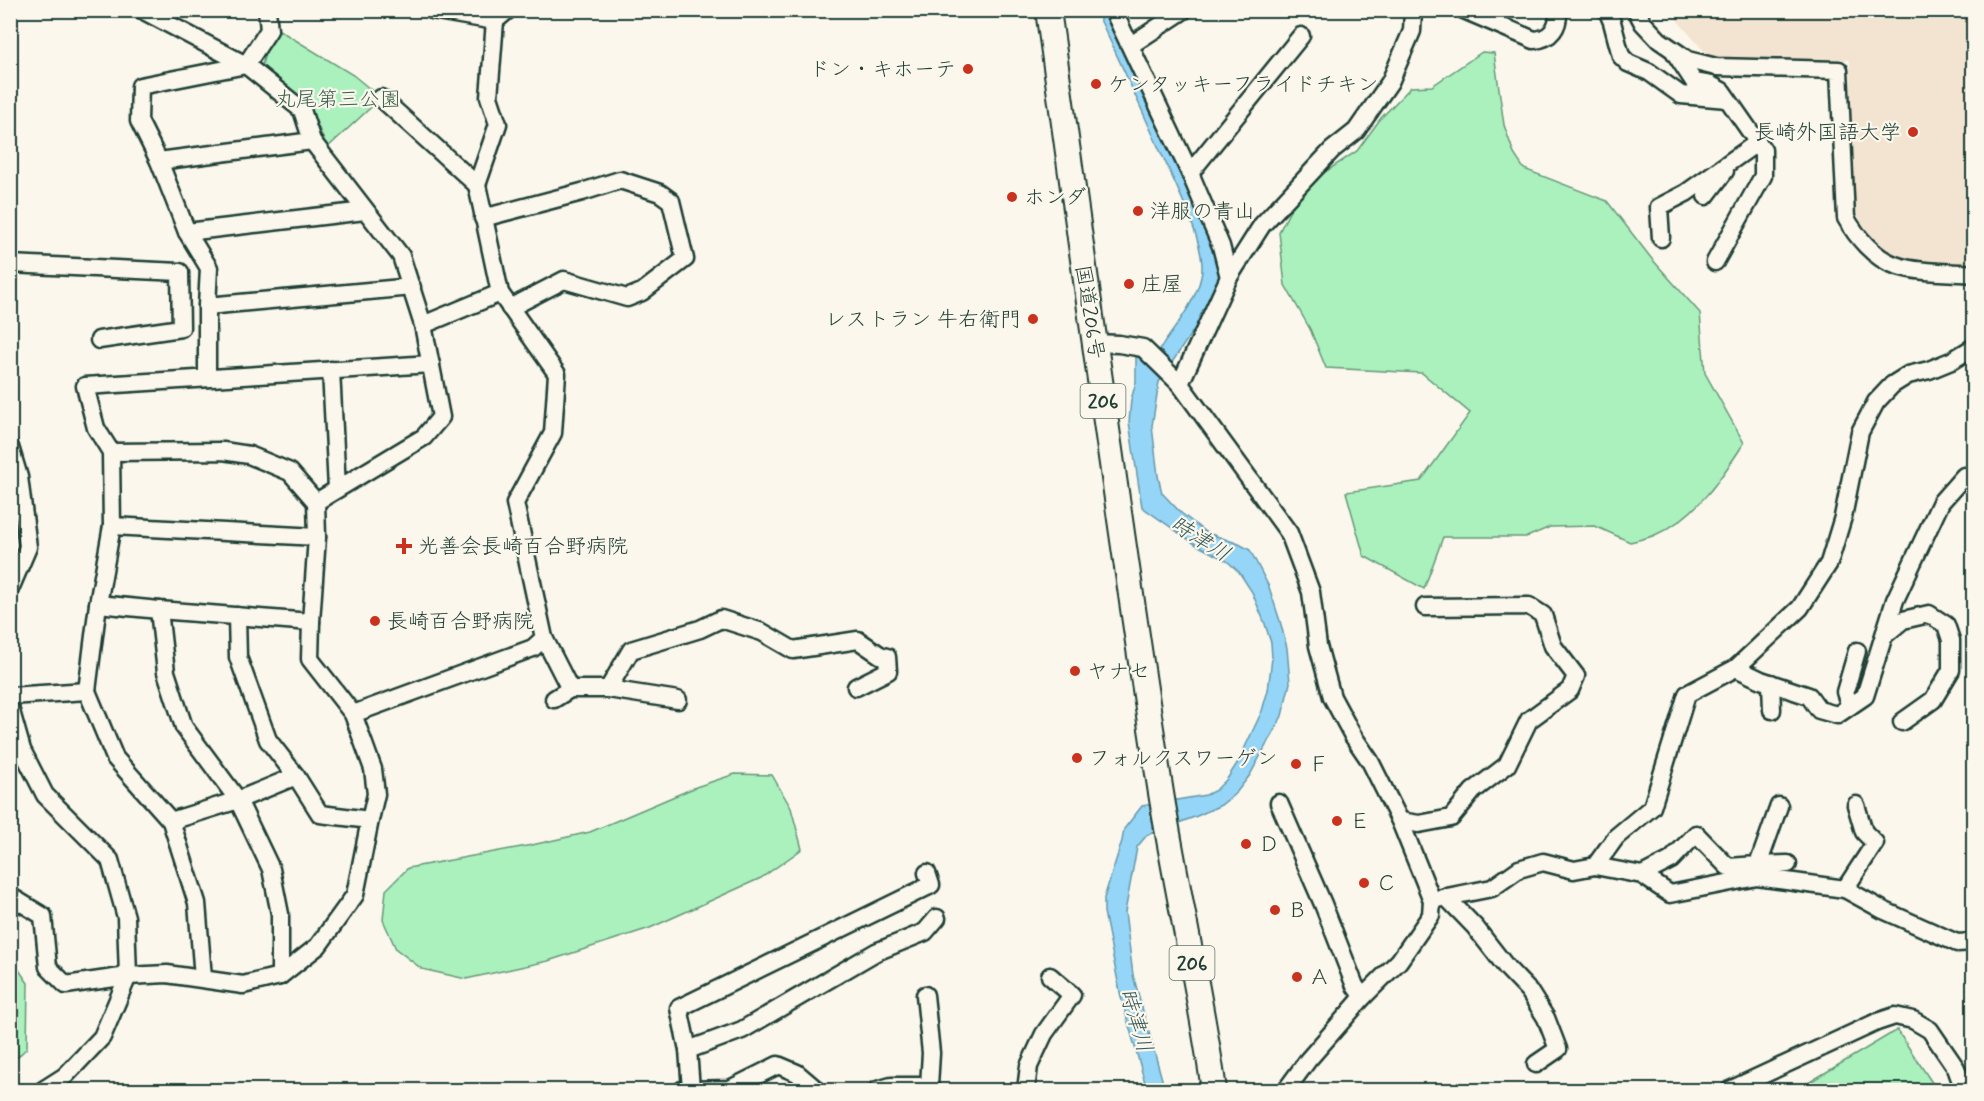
<svg xmlns="http://www.w3.org/2000/svg" width="1984" height="1101" viewBox="0 0 1984 1101" font-family="Mynerve,'Klee One',sans-serif">
<rect width="100%" height="100%" fill="#fbf7ec"/>
<filter id="ink" filterUnits="userSpaceOnUse"><feTurbulence type="fractalNoise" baseFrequency=".0167" numOctaves="2"/><feDisplacementMap in="SourceGraphic" scale="12" xChannelSelector="R" yChannelSelector="G"/><feConvolveMatrix kernelMatrix="1 2 1 2 8 2 1 2 1" color-interpolation-filters="sRGB"/></filter>
<g filter="url(#ink)">
<!-- built -->
<polygon fill="#f2e4d0" points="1669,11 1973,11 1973,265 1899,257 1874,247 1863,228 1854,204 1850,60 1827,59 1712,60"/>
<!-- green -->
<g fill="#abf1bd" stroke="#659778" stroke-width="1.5">
<polygon points="279,30 353,75 381,98 327,148 310,107 262,65 265,53"/>
<path d="M1482 52 1494 53 1504 125 1514 154 1524 169 1607 201 1651 258 1700 313 1705 373 1744 443C1722 477 1696 517 1657 534 1649 538 1638 540 1630 542L1595 526 1550 527 1527 537H1443L1424 589 1364 556 1346 492 1421 481 1470 413 1422 373 1326 368 1310 329 1285 285 1279 232 1295 201 1313 180 1357 151 1381 118 1411 87 1432 86Z"/>
<polygon points="735,774 772,775 791,808 802,849 761,878 650,928 548,961 466,979 422,969 396,949 383,920 386,890 408,868 532,845 590,832 696,787"/>
<polygon points="10,957 28,983 27,1048 11,1063"/>
<polygon points="1897,1030 1937,1090 1796,1090 1798,1089"/>
</g>
<!-- water -->
<path fill="#95d5f7" stroke="#6698a9" stroke-width="1.5" d="M1096 11H1109L1150 99 1218 260 1219 282 1214 299 1159 382 1152 426 1158 476 1162 493 1180 512 1205 532 1239 544 1250 550 1269 587 1280 621 1287 648 1290 683 1282 716 1250 775 1236 793 1221 805 1197 816 1147 835 1137 847 1125 912 1133 975 1165 1090H1147L1121 997 1104 912V898L1122 841 1124 829 1142 806 1206 795 1216 790 1227 779 1238 762 1262 711 1268 690 1272 658 1271 643 1265 624 1252 592 1239 572 1227 561 1195 544 1142 507 1129 422 1131 400 1136 382V357L1158 352C1173 329 1195 304 1201 277 1209 246 1170 174 1157 144 1137 99 1117 55 1096 11Z"/>
<g fill="none" stroke-linecap="round" stroke-linejoin="round">
<defs>
<g id="minor">
<polyline points="142,10 246,65 302,110 312,141 401,256 423,325 441,417 424,437 316,502"/>
<polyline points="431,10 495,21"/>
<polyline points="1113,10 1190,173 1221,246 1229,277"/>
<path d="M1464 10 1534 40C1551 39 1559 27 1558 10"/>
<polyline points="1607,10 1612,22 1621,56 1628,63 1649,72 1681,95 1727,99"/>
<path d="M1636 10 1643 23 1659 40 1688 60 1716 67 1839 70 1846 218C1856 236 1874 258 1895 265 1918 273 1949 272 1974 274"/>
<polyline points="1131,45 1184,10"/>
<polyline points="1675,53 1694,82 1711,85 1722,91 1763,150 1763,176 1715,262"/>
<polyline points="381,98 477,185"/>
<polyline points="159,161 312,141"/>
<polyline points="1190,173 1301,36"/>
<polyline points="1706,196 1725,171"/>
<polyline points="483,218 582,192 620,180 660,193 671,201 685,259 642,292 627,298 564,280 510,308"/>
<polyline points="187,232 365,211"/>
<polyline points="1661,238 1659,207 1686,193 1758,142"/>
<polyline points="10,264 180,272 181,328 99,340"/>
<polyline points="207,306 412,287"/>
<polyline points="423,325 500,293"/>
<polyline points="1095,343 1119,344 1143,348 1180,384 1289,533 1311,592 1318,646 1332,697 1353,736 1370,761 1400,821 1432,900 1431,915 1399,961 1363,997 1308,1060 1286,1090"/>
<polyline points="331,370 337,489"/>
<polyline points="207,378 207,306 209,268 187,232 159,161 139,121 140,86 246,65 269,30 267,10"/>
<polyline points="1180,384 1229,277 1262,225 1332,150 1356,131 1390,82 1412,31 1413,10"/>
<polyline points="10,447 19,477 28,547 10,589"/>
<polyline points="111,452 223,451 249,455 290,472 316,502 317,537 311,622 310,659 353,714 373,769 376,794 370,820 320,814 296,776 238,800 171,821"/>
<polyline points="112,526 317,537"/>
<polyline points="98,604 159,610 311,622"/>
<polyline points="159,610 166,672 184,727 238,800 271,869 280,914 280,976"/>
<polyline points="237,616 238,657 268,740 296,776"/>
<polyline points="1886,634 1903,620 1929,614 1946,625 1951,640 1951,670 1933,700 1902,722"/>
<polyline points="544,638 570,689"/>
<polyline points="1736,668 1761,680 1809,696 1819,710 1837,715 1865,696 1895,600 1941,502 1964,476"/>
<polyline points="1771,683 1772,710"/>
<polyline points="608,689 631,650 700,629 721,619 762,632 793,650 858,640 880,655 887,657 888,671 856,687"/>
<polyline points="10,696 87,691"/>
<polyline points="554,699 570,689 608,689 678,700"/>
<polyline points="1850,706 1845,692 1857,651"/>
<polyline points="10,708 22,750 45,795 110,860 126,917 128,976 102,1037 65,1076 43,1090"/>
<polyline points="353,714 533,648 544,638 515,503 553,433 557,374 500,293 477,185 498,124 489,97 495,21 508,10"/>
<polyline points="1279,803 1323,904 1355,986 1363,997"/>
<polyline points="1400,821 1419,824 1451,818 1473,791 1507,765 1529,720 1570,690 1576,676 1553,646 1543,615 1529,606 1425,607"/>
<polyline points="1758,865 1788,864"/>
<polyline points="1595,866 1642,875 1670,894 1757,877 1845,889 1875,843 1864,832 1856,805"/>
<polyline points="1642,875 1671,860 1696,834 1728,867 1758,865 1779,806"/>
<polyline points="1845,889 1883,910 1957,943 1974,942"/>
<polyline points="10,896 43,916 48,967 66,985 128,976 167,974 243,985 280,976 318,946 355,895 370,820"/>
<polyline points="1446,897 1475,927 1507,968 1529,991 1546,1018 1558,1049 1536,1064"/>
<polyline points="1432,900 1492,888 1519,869 1543,862 1574,870 1595,866 1616,837 1652,807 1687,694 1736,668 1800,608 1829,563 1843,517 1860,432 1876,402 1892,385 1908,375 1929,370 1951,361 1974,347"/>
<polyline points="203,978 197,903 171,821 115,758 87,691 98,604 112,526 111,452 96,428 85,386 431,364"/>
<polyline points="925,995 931,1053 929,1086"/>
<polyline points="688,1050 742,1030 876,952 925,932 937,918"/>
<polyline points="691,1089 688,1050 679,1008 931,885 927,873"/>
<polyline points="682,1090 730,1089 778,1065 797,1073 817,1090"/>
<polyline points="877,1090 891,1086 929,1086 931,1090"/>
<polyline points="1026,1090 1029,1066 1044,1034 1072,995 1050,976"/>
<polyline points="1730,1090 1877,1022 1895,1016 1913,1020 1930,1030 1956,1068 1964,1090"/>
</g>
<path id="highway" d="M1048 10C1085 271 1120 533 1161 793 1177 892 1200 991 1214 1090"/>
</defs>
<!-- minor casing -->
<use href="#minor" stroke="#1f3d34" stroke-width="21"/>
<!-- highway casing -->
<use href="#highway" stroke="#1f3d34" stroke-width="28"/>
<!-- minor -->
<use href="#minor" stroke="#fbf7ec" stroke-width="16"/>
<!-- highway -->
<use href="#highway" stroke="#fbf7ec" stroke-width="24"/>
</g>
</g>
<!-- markers -->
<g fill="#c8321e" stroke="#fbf7ec" stroke-width="2">
<circle cx="968" cy="69" r="6"/>
<circle cx="1096" cy="84" r="6"/>
<circle cx="1913" cy="132" r="6"/>
<circle cx="1012" cy="197" r="6"/>
<circle cx="1138" cy="211" r="6"/>
<circle cx="1129" cy="284" r="6"/>
<circle cx="1033" cy="319" r="6"/>
<path d="M401 537h6v6h6v6h-6v6h-6v-6h-6v-6h6z"/>
<circle cx="375" cy="621" r="6"/>
<circle cx="1075" cy="671" r="6"/>
<circle cx="1077" cy="758" r="6"/>
<circle cx="1296" cy="764" r="6"/>
<circle cx="1337" cy="821" r="6"/>
<circle cx="1246" cy="844" r="6"/>
<circle cx="1364" cy="883" r="6"/>
<circle cx="1275" cy="910" r="6"/>
<circle cx="1297" cy="977" r="6"/>
</g>
<g text-anchor="middle" stroke-width="4.5" stroke-linejoin="round" paint-order="stroke">
<!-- shield labels -->
<g fill="#fbf7ec" stroke="#61756b" stroke-width="1.5">
<rect x="1080.5" y="384" width="45" height="34" rx="4.5"/>
<rect x="1169.5" y="946" width="45" height="34" rx="4.5"/>
</g>
<g font-size="20" font-weight="bold" fill="#1f3d34">
<text x="1103" y="408">206</text>
<text x="1192" y="970">206</text>
</g>
<!-- poi labels -->
<g font-size="21" fill="#1f3d34" stroke="#fbf7ec" text-anchor="start">
<text x="956" y="76" text-anchor="end">ドン・キホーテ</text>
<text x="1108" y="91">ケンタッキーフライドチキン</text>
<text x="1901" y="139" text-anchor="end">長崎外国語大学</text>
<text x="1024" y="204">ホンダ</text>
<text x="1150" y="218">洋服の青山</text>
<text x="1141" y="291">庄屋</text>
<text x="1021" y="326" text-anchor="end">レストラン 牛右衛門</text>
<text x="418" y="553">光善会長崎百合野病院</text>
<text x="387" y="628">長崎百合野病院</text>
<text x="1087" y="678">ヤナセ</text>
<text x="1089" y="765">フォルクスワーゲン</text>
<text x="1308" y="771">Ｆ</text>
<text x="1349" y="828">Ｅ</text>
<text x="1258" y="851">Ｄ</text>
<text x="1376" y="890">Ｃ</text>
<text x="1287" y="917">Ｂ</text>
<text x="1309" y="984">Ａ</text>
</g>
<!-- park labels -->
<g font-size="21" fill="#3b614f" stroke="#fbf7ec">
<text x="338" y="106">丸尾第三公園</text>
</g>
<!-- street labels -->
<g font-size="21" fill="#1f3d34" stroke="#fbf7ec">
<text transform="translate(1090 312) rotate(81)" y="7">国道206号</text>
</g>
<!-- water labels -->
<g font-size="22" font-style="italic" fill="#375b5b" stroke="#fbf7ec">
<text transform="translate(1201 538) rotate(32)" y="8">時津川</text>
<text transform="translate(1137 1020) rotate(73)" y="8">時津川</text>
</g>
</g>
<!-- margin -->
<rect width="1984" height="1101" fill="none" stroke="#fbf7ec" stroke-width="36"/>
<rect x="18" y="18" width="1948" height="1065" fill="none" stroke="#1f3d34" stroke-width="2" filter="url(#ink)"/>
</svg>
